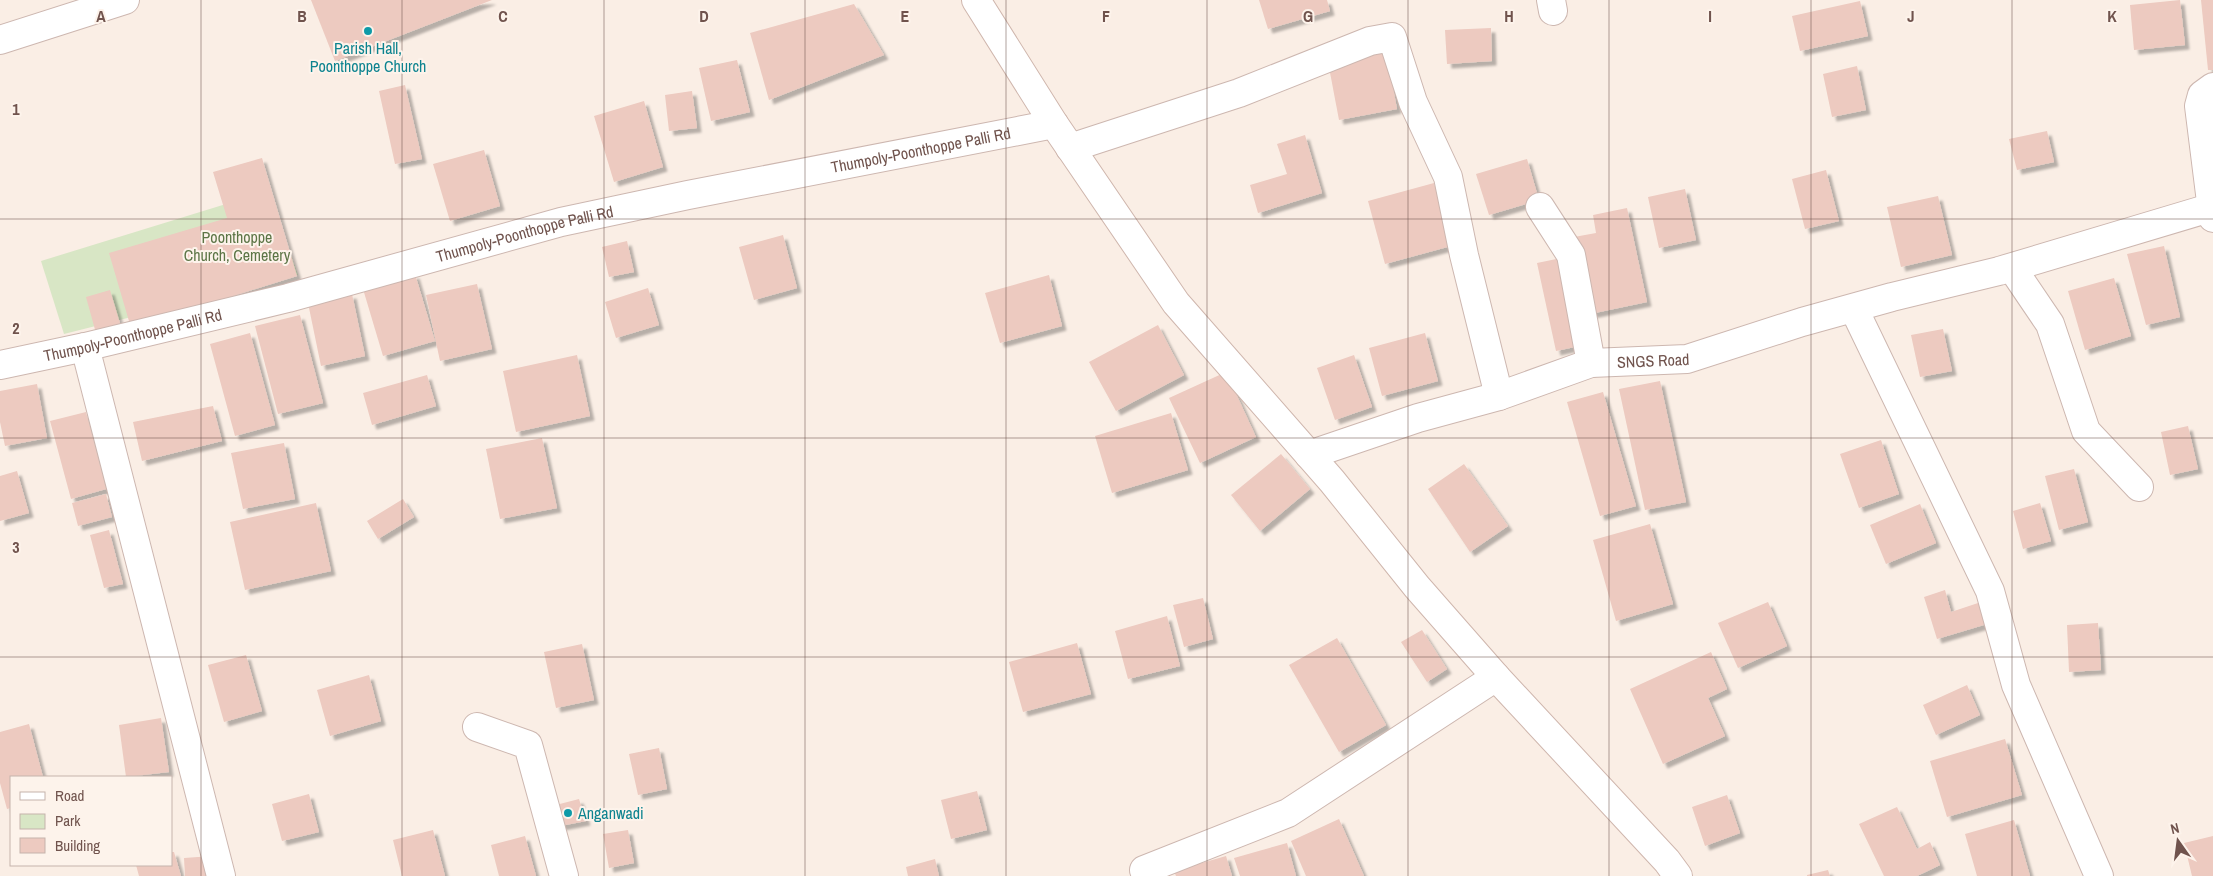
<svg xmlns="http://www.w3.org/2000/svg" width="2213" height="876" viewBox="0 0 2213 876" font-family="'Archivo Narrow',sans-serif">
<defs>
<filter id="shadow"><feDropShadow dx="4.5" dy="4.5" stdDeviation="1" flood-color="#0004"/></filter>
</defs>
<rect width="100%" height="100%" fill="#faeee5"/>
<!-- green -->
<polygon fill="#d8e6c5" points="268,191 298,275 64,334 41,261"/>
<!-- building -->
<g fill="#edcac0" filter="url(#shadow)">
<polygon points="311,0 492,0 335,61"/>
<polygon points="1259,0 1327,0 1330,11 1268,29"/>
<polygon points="2180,0 2185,45 2134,50 2130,5"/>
<polygon points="2201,0 2213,0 2213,70 2208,70"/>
<polygon points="1860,1 1868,36 1800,51 1792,16"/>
<polygon points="854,4 884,55 769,100 750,33"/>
<polygon points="1491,28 1492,61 1447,64 1445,30"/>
<polygon points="1386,50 1397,109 1339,120 1328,62"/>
<polygon points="737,60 750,112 711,121 699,68"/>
<polygon points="1857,66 1866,110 1832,117 1823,74"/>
<polygon points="405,85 422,159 395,164 379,91"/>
<polygon points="692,91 697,128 669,131 665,95"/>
<polygon points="644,101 663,167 614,182 594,116"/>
<polygon points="2047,131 2054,162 2017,170 2009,139"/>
<polygon points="1305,135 1322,193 1258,213 1250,185 1287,174 1277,144"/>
<polygon points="484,150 500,206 450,221 433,164"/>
<polygon points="262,158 297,276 131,328 109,253 227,218 213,172"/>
<polygon points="1527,159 1539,200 1489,215 1476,174"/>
<polygon points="1826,170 1839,221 1805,229 1792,179"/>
<polygon points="1434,183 1451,246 1385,264 1368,201"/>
<polygon points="1685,189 1696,240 1659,248 1648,197"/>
<polygon points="1938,196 1952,255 1901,267 1887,207"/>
<polygon points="1627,208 1647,302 1590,314 1574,237 1596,233 1593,215"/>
<polygon points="783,235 797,288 754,300 739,247"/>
<polygon points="627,241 634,272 609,277 602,247"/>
<polygon points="2164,246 2180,317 2146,325 2127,254"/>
<polygon points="1566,257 1584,345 1556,351 1537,263"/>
<polygon points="415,274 435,341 383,356 363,289"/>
<polygon points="1049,275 1062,326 1000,343 985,293"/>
<polygon points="2114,278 2131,336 2085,350 2068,291"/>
<polygon points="477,284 492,349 440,361 426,295"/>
<polygon points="648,288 659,325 616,338 605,302"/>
<polygon points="110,290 122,330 97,337 86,297"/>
<polygon points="352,294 365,356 321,366 308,303"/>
<polygon points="300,315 323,403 278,414 255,326"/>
<polygon points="1158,325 1184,375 1116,411 1089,362"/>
<polygon points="1943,329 1952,371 1920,377 1911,335"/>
<polygon points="250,333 275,425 235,436 210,344"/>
<polygon points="1425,333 1438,381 1382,396 1369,348"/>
<polygon points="577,355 590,416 516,432 503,371"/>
<polygon points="1354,355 1372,407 1335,420 1317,368"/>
<polygon points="1226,372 1256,437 1200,463 1169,398"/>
<polygon points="427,375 436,406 372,425 363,393"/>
<polygon points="1660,381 1686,502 1645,510 1619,389"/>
<polygon points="37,384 47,438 5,446 0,422 0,391"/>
<polygon points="1603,392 1636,506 1600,516 1567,402"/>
<polygon points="213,406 222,441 142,461 133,422"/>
<polygon points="86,412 106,489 71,499 50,421"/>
<polygon points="1171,413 1188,470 1112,493 1095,436"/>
<polygon points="2188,426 2198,469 2170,475 2161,432"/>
<polygon points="542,438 557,508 500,519 486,449"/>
<polygon points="1881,440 1899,494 1859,508 1840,454"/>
<polygon points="284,443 295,499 243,509 231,453"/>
<polygon points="1281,454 1310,489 1260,531 1231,495"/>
<polygon points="1464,464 1508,526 1470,552 1428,489"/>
<polygon points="2074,469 2088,522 2059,530 2045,476"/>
<polygon points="17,471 29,513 0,521 0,476"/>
<polygon points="106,494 112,517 78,526 72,503"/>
<polygon points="403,499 414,517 378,539 367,521"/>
<polygon points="316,503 331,571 245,590 230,522"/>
<polygon points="2040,503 2051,541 2023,549 2013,511"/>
<polygon points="1920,504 1936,543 1886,564 1870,525"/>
<polygon points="1650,524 1673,604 1616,621 1593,540"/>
<polygon points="109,530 123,584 104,588 90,535"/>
<polygon points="1945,590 1951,612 1981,602 1987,624 1937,639 1924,597"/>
<polygon points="1203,598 1213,639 1184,647 1173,605"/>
<polygon points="1768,602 1787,646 1738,668 1718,623"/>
<polygon points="1167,616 1180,666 1128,679 1115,631"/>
<polygon points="2098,623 2101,670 2069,672 2067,625"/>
<polygon points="1422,630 1447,669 1427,682 1401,642"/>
<polygon points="1337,638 1386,725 1339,752 1289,665"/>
<polygon points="1077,643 1091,694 1023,712 1009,662"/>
<polygon points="582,644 594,700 556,708 544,652"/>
<polygon points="1711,652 1727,689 1708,698 1725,736 1663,764 1630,689"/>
<polygon points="246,655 262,711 224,722 208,665"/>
<polygon points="369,675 381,721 330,736 317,690"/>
<polygon points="1967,685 1980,715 1936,735 1923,705"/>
<polygon points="161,718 169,772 126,777 119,725"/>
<polygon points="29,724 43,777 11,777 11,808 7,809 0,783 0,732"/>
<polygon points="2005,739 2022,795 1947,817 1930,761"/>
<polygon points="659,748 667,789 638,795 629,754"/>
<polygon points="977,791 987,830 951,839 941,800"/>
<polygon points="309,794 319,832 282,841 272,804"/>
<polygon points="1727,795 1740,833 1705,846 1692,807"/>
<polygon points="579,799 586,821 555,827 552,806"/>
<polygon points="1897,807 1917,849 1930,842 1940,865 1917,876 1884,876 1859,824"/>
<polygon points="1339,819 1364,876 1306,876 1291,841"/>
<polygon points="2014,820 2030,876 1977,876 1965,834"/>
<polygon points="433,830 445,876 402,876 393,840"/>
<polygon points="628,830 634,863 609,868 603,834"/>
<polygon points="525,836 536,876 499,876 491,845"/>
<polygon points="2213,836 2213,876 2192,876 2184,843"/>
<polygon points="1287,843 1296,876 1240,876 1234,858"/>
<polygon points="171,852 174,852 181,876 139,876 136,865 171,865"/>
<polygon points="212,856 213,876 185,876 184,858"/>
<polygon points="1226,856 1232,876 1176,876 1174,871"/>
<polygon points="935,859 939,876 908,876 906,867"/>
<polygon points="1828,870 1830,876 1807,876 1807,875"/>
</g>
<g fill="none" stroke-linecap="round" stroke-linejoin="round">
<defs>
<g id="minor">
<polyline points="1551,0 1553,11"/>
<polyline points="0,40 125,0"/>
<polyline points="2213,87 2202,95 2199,106 2213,218"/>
<polyline points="1070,148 1239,93 1370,41 1392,37 1413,102 1448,177 1464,255 1499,396"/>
<polyline points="1540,207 1571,255 1591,363"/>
<polyline points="2012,268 2050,324 2086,431 2139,487"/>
<polyline points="1854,309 1990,591 2016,685 2099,876"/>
<polyline points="85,347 221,876"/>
<path id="s1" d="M0 365 85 347 288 298 561 222 688 195 1054 124"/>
<path id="s2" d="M1309 455 1418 418 1499 396 1591 363 1687 359 1802 322 1892 297 1999 271 2213 207"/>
<polyline points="477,727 528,745 564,876"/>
<polyline points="1144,870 1288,813 1496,677"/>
</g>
<polyline id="secondary" points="976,0 1054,124 1176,303 1332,481 1417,587 1496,677 1667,861 1678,876"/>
</defs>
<!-- minor casing -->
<use href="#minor" stroke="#cdb7b0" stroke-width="30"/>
<!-- secondary casing -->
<use href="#secondary" stroke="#cfb6ad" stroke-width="30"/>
<!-- minor -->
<use href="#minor" stroke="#fff" stroke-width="28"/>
<!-- secondary -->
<use href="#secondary" stroke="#fff" stroke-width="28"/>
</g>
<!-- grid -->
<path fill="none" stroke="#70534d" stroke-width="1" stroke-opacity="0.55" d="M201 0V876M402 0V876M604 0V876M805 0V876M1006 0V876M1207 0V876M1408 0V876M1609 0V876M1811 0V876M2012 0V876M0 219H2213M0 438H2213M0 657H2213"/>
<!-- markers -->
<g fill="#0f9aa8" stroke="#fdf3eb" stroke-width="2">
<circle cx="368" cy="31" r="5"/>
<circle cx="568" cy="813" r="5"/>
</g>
<g text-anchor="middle" stroke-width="4" stroke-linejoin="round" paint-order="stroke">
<!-- culture labels -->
<g font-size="16" fill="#0d838f" stroke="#fdf3eb">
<text x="368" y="54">Parish Hall,<tspan x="368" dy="18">Poonthoppe Church</tspan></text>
<text x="578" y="819" text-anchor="start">Anganwadi</text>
</g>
<!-- street labels -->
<g font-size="16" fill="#70534d" stroke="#fdf3eb">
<text dy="6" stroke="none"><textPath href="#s1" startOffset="946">Thumpoly-Poonthoppe Palli Rd</textPath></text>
<text dy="6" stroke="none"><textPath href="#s1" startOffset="541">Thumpoly-Poonthoppe Palli Rd</textPath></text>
<text dy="6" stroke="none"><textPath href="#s1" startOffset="136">Thumpoly-Poonthoppe Palli Rd</textPath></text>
<text dy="6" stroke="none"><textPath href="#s2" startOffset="359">SNGS Road</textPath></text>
</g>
<!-- park labels -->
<g font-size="16" fill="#5c7546" stroke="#fdf3eb">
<text x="237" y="243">Poonthoppe<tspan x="237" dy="18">Church, Cemetery</tspan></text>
</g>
</g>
<g font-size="16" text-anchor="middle" font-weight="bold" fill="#70534d" stroke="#fdf3eb" stroke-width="4" stroke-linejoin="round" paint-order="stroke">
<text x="101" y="22">A</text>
<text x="302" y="22">B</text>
<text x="503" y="22">C</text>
<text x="704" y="22">D</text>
<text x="905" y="22">E</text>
<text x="1106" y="22">F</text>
<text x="1308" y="22">G</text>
<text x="1509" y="22">H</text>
<text x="1710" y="22">I</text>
<text x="1911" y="22">J</text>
<text x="2112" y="22">K</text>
<text x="16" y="115">1</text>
<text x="16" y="334">2</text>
<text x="16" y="553">3</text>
</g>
<!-- legend -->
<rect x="10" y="776" width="162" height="90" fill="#fdf3eb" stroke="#c5b3ac"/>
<rect x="20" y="792" width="25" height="8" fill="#ffffff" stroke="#c5b3ac"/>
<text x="55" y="801" font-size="15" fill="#70534d">Road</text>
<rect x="20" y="814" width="25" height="15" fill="#d8e6c5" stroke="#c5b3ac"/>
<text x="55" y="826" font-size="15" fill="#70534d">Park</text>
<rect x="20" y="838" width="25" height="15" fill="#edcac0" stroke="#c5b3ac"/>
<text x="55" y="851" font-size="15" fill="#70534d">Building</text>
<!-- north arrow -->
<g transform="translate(2178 841) rotate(346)" stroke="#fdf3eb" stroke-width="4" paint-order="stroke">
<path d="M0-4L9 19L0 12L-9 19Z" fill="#70534d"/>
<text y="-8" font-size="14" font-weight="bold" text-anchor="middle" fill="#70534d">N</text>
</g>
</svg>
